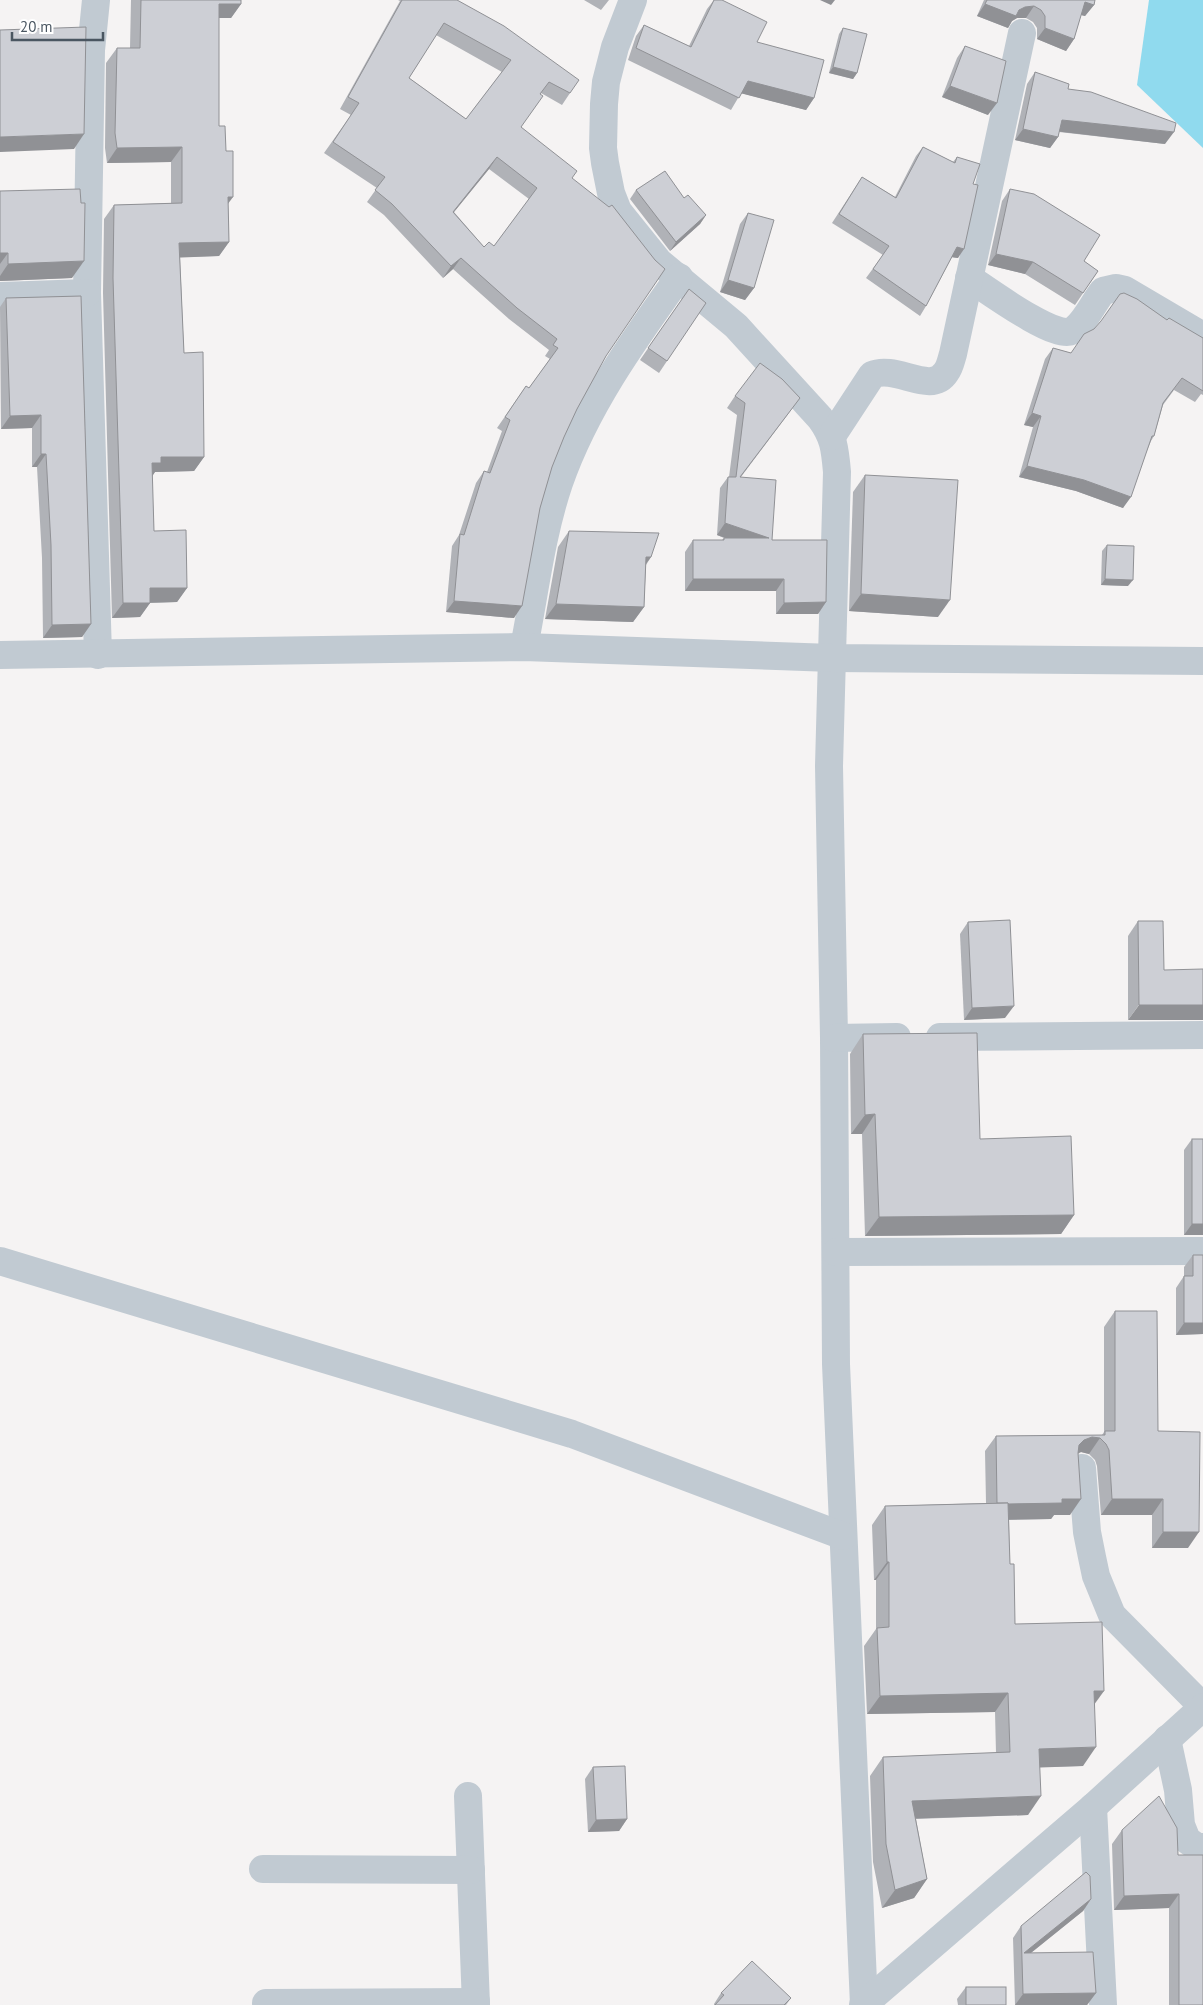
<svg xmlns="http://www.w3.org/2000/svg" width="1203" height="2005" viewBox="0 0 1203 2005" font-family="'PT Sans',sans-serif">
<rect width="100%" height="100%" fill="#f5f3f3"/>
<!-- water -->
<polygon fill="#90daee" points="1149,0 1203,0 1203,148 1137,85"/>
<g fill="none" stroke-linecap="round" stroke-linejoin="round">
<!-- minor -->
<g stroke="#c1cad2" stroke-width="28">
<polyline points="96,0 91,50 87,293 98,655"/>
<path d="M633 0 615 47 606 82 604 104 603 148 605 163 611 193 618 211 659 262 736 326 820 418C834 437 835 449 837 472L829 766 834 1038 836 1364 864 2005"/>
<path d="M969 278C986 289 1055 340 1072 331 1085 323 1093 303 1103 291L1116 288 1125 290 1203 336"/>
<polyline points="0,296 87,293"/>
<path d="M832 436 872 375C896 364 931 396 946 372 950 367 951 360 953 354L1022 33"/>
<path d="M524 647C535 592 541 536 559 483 585 408 633 341 679 277"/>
<polyline points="0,655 524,647 832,658 1203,661"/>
<polyline points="940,1037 1203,1035"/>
<polyline points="834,1038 897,1037"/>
<polyline points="836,1252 1203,1251"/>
<polyline points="0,1261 572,1434 843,1536"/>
<polyline points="1082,1468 1087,1532 1092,1557 1096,1576 1112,1615 1203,1707"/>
<polyline points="1167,1739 1178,1790 1181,1825 1187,1840 1197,1847 1203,1847"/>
<polyline points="468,1796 476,2005"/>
<polyline points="1093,1807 1103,2005"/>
<polyline points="263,1869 471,1870"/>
<polyline points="266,2003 476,2002"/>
<polyline points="863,2005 1093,1807 1203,1707"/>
</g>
</g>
<!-- wall -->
<g fill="#b0b2b7" fill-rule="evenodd">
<polygon points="131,0 241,0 241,4 231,18 219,18 219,126 228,204 229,242 219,256 180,257 184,353 204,457 194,471 155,472 152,476 154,531 187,588 177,602 150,603 140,617 112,618 103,293 104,219 114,205 171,203 171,162 107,163 105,148 106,63 117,48 130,48"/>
<path d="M398 0H457L570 93 562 105 541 93 521 127 572 178 606 356 577 409 564 437 552 467 540 508 514 618 446 612 452 546 459 535 476 483 484 471 487 472 502 431 497 428 526 386 529 388 550 359 545 356 549 350 509 319 453 269 443 278 384 215 367 202 377 188 324 153 351 115 340 109 400 1ZM436 35 502 72 466 119 409 78ZM489 169 529 199 494 246 484 247 454 212Z"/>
<polygon points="584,0 609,0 601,10"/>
<polygon points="714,0 722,0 757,42 814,98 806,110 741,93 731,110 628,60 636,36 644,25 689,46 707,9"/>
<polygon points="984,0 1095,0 1094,5 1085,16 1081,15 1074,39 1066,51 1037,39 1037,28 1033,22 1026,18 1017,18 1012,21 1008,28 977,16"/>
<polygon points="843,28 857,73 853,79 829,73 839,34"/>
<polygon points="965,46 988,115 942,97 957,58"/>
<polygon points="1035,72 1068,89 1165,144 1059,132 1058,137 1050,148 1015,140 1027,84"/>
<polygon points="923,147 953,162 957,157 973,184 958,258 952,257 926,306 920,316 866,278 883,255 832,223 862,177 895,197 916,156"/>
<polygon points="1010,189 1084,261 1098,271 1075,305 1025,274 988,265 1002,201"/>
<polygon points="636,190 684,198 706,215 700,224 670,251 630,199"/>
<polygon points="0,191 81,203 72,278 0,281"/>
<polygon points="748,213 754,288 745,300 720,292 740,224"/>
<polygon points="689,289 667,361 659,373 640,360"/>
<polygon points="81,296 91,624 82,637 43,638 42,558 37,467 32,467 32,428 1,429 0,307 6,298"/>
<polygon points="1167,320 1203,338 1203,395 1201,394 1195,402 1174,390 1163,405 1154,436 1151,441 1123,508 1076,491 1019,477 1033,427 1024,425 1045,359 1053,348 1071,353"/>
<polygon points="735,396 800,398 741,477 772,540 826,602 818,614 776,614 776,591 685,591 685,552 693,540 722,540 724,538 717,535 720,488 728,477 729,477 737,415 727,408"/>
<polygon points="865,475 938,617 849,611 853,492"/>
<polygon points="569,531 651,557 646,565 644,607 633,622 545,619 558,547"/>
<polygon points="1107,545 1128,586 1101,585 1102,551"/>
<polygon points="1138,921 1164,970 1128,1020 1128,936"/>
<polygon points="968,922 1005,1018 964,1020 960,934"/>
<polygon points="863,1034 980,1139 1074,1215 1061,1234 865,1236 862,1134 851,1134 850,1054"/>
<polygon points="1192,1139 1203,1139 1203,1235 1184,1235 1184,1150"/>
<polygon points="1193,1255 1203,1334 1176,1335 1176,1288 1184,1276 1184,1267"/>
<polygon points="1115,1311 1158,1431 1188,1548 1152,1548 1152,1515 1101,1515 1097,1466 1095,1460 1089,1454 1081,1452 1078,1454 1070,1515 1054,1515 1051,1519 1009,1520 1010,1564 1015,1624 1095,1704 1083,1766 1040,1767 1028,1815 916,1819 927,1879 914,1898 882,1908 873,1862 870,1776 883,1757 996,1753 995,1712 867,1714 864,1646 876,1629 876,1580 874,1580 872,1525 885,1506 986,1503 985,1451 996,1436 1102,1435 1104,1432 1104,1327"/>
<polygon points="593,1767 627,1819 619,1831 588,1832 585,1779"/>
<polygon points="1122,1830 1178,1855 1203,2005 1169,2005 1169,1908 1114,1910 1112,1844"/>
<polygon points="1091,1899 1083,1911 1031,1953 1096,1993 1087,2005 1015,2005 1013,1938 1021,1926"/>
<polygon points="966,1987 1006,2005 958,2005 957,1999"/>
<polygon points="721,1993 791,1998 786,2005 714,2005 714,2004"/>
</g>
<!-- shaded-wall -->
<g fill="#909195">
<polygon points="820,0 835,0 831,5"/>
<polygon points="1085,2 1094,5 1085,16 1077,14"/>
<polygon points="219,4 241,4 231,18 209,18"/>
<polygon points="985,4 1019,10 1025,7 1034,6 1026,18 1017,18 1012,21 1008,28 977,16"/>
<polygon points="1045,28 1074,39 1066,51 1037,39"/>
<polygon points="833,67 857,73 853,79 829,73"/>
<polygon points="748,81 814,98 806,110 740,93"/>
<polygon points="950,86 997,103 988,115 942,97"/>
<polygon points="1062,120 1174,132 1165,144 1054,131"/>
<polygon points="1023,129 1058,137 1050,148 1015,140"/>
<polygon points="84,134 74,149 0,152 0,137"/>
<polygon points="182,147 171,162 107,163 117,148"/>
<polygon points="497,157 489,169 445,223 453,212"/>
<polygon points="228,197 233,197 222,212"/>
<polygon points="706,215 700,224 670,251 676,242"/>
<polygon points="229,242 219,256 169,258 179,243"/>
<polygon points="957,247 964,249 958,258 950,257"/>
<polygon points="0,253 8,253 0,264"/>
<polygon points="996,254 1033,262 1025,274 988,265"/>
<polygon points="461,258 453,269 443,278 451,266"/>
<polygon points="84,261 72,278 0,281 0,276 8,264"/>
<polygon points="728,280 754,288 745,300 720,292"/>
<polygon points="1032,413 1041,416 1033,427 1024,425"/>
<polygon points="41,415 32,428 1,429 10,416"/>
<polygon points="41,454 46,454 37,467 32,467"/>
<polygon points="161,457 204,457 194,471 155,472 151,478 152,463"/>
<polygon points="1027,466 1084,480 1131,497 1123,508 1076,491 1019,477"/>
<polygon points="725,523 769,538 760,550 717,535"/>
<polygon points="646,557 651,557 640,572"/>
<polygon points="693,579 784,579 776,591 685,591"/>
<polygon points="1105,579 1133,580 1128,586 1101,585"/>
<polygon points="150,588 187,588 177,602 140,603"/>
<polygon points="861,594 950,600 938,617 849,611"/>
<polygon points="454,601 522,606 514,618 446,612"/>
<polygon points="826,602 818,614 776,614 784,603"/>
<polygon points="123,603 150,603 140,617 112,618"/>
<polygon points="556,604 644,607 633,622 545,619"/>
<polygon points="91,624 82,637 43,638 52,625"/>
<polygon points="1139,1005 1203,1005 1203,1020 1128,1020"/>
<polygon points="1014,1006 1005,1018 964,1020 972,1008"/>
<polygon points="875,1114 862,1134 851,1134 865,1115"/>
<polygon points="1074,1215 1061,1234 865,1236 879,1217"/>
<polygon points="1192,1224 1203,1224 1203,1235 1184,1235"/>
<polygon points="1184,1323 1203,1323 1203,1334 1176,1335"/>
<polygon points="1092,1437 1100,1438 1089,1454 1081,1452 1073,1455 1079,1445 1084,1440"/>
<polygon points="1062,1499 1081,1499 1070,1515 1054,1515 1051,1519 986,1520 997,1504"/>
<polygon points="1112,1499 1163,1499 1152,1515 1101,1515"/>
<polygon points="1163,1532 1199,1532 1188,1548 1152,1548"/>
<polygon points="887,1562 889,1562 876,1580 874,1580"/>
<polygon points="1094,1691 1104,1691 1091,1709"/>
<polygon points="1008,1693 995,1712 867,1714 880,1696"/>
<polygon points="1096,1747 1083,1766 1026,1768 1039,1749"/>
<polygon points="1041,1796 1028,1815 900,1819 912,1801"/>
<polygon points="627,1819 619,1831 588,1832 596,1820"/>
<polygon points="927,1879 914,1898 882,1908 895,1890"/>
<polygon points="1179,1894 1169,1908 1114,1910 1124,1896"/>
<polygon points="1091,1899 1083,1911 1022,1960 1024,1953"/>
<polygon points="1096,1993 1087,2005 1015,2005 1023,1994"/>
</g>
<!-- building -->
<g fill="#cdcfd5" stroke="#909195" fill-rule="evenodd">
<polygon points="141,0 241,0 241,4 219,4 219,126 225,126 226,151 233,151 233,197 228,197 229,242 179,243 184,353 203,352 204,457 161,457 161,463 152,463 154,531 186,530 187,588 150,588 150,603 123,603 113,278 114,205 182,203 182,147 117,148 115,133 117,48 140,48"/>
<path d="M402 0H457L504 26 579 80 570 93 549 82 540 94 543 96 521 127 577 171 572 178 609 207 612 205 655 260 665 269 606 356 577 409 564 437 552 467 540 508 522 606 454 601 460 534 464 535 484 471 490 473 510 420 505 417 526 386 529 388 558 348 553 345 557 339 517 308 461 258 451 266 392 204 375 190 385 177 333 142 359 103 348 97ZM444 23 511 60 466 119 409 78ZM497 157 537 188 494 246 489 242 484 247 453 212Z"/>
<polygon points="714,0 722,0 767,22 757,42 824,60 814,98 748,81 739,98 636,48 644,25 691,47"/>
<polygon points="987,0 1095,0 1094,5 1085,2 1074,39 1045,28 1045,16 1041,10 1034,6 1025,7 1019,10 1016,16 985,4"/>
<polygon points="86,27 84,134 0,137 0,30"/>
<polygon points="843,28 867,34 857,73 833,67"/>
<polygon points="965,46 1006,61 997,103 950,86"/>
<polygon points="1035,72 1069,84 1068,89 1091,92 1176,123 1174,132 1062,120 1058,137 1023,129"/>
<polygon points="923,147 955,163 957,157 980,164 973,184 978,185 964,249 957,247 926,306 873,269 889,246 839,214 862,177 896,198"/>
<polygon points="665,171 684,198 688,195 706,215 676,242 636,190"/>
<polygon points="80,189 81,203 85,203 84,261 8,264 8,253 0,253 0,191"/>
<polygon points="1010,189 1034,194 1100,235 1084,261 1098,271 1083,293 1033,262 996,254"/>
<polygon points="748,213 774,220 754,288 728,280"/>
<polygon points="689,289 706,303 667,361 648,348"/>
<polygon points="1124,293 1137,299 1167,320 1169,318 1203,338 1203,391 1182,378 1163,403 1154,436 1152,436 1131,497 1084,480 1027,466 1041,416 1032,413 1053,348 1071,353 1084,334 1094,329 1101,321 1120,294"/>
<polygon points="81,296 91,624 52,625 51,545 46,454 41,454 41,415 10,416 6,298"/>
<polygon points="760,363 782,379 800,398 740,477 776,480 772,540 827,540 826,602 784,603 784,579 693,579 693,540 724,540 724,538 769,538 725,523 728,477 736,477 745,403 735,396"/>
<polygon points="865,475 958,480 950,600 861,594"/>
<polygon points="569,531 659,533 651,557 646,557 644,607 556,604"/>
<polygon points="1107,545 1134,546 1133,580 1105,579"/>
<polygon points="1010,920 1014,1006 972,1008 968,922"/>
<polygon points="1138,921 1163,921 1164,970 1203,969 1203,1005 1139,1005"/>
<polygon points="977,1033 980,1139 1071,1136 1074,1215 879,1217 875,1114 865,1115 863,1034"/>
<rect x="1192" y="1139" width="11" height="85"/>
<polygon points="1193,1255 1203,1255 1203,1323 1184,1323 1184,1276 1193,1276"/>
<polygon points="1115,1311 1157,1311 1158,1431 1200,1432 1199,1532 1163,1532 1163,1499 1112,1499 1109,1450 1106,1444 1100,1438 1092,1437 1084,1440 1079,1445 1078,1453 1081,1499 1062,1499 1062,1503 1008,1504 1008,1503 997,1503 996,1436 1105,1435 1105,1431 1115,1431"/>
<polygon points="1008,1503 1010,1564 1014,1564 1015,1624 1102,1622 1104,1691 1094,1691 1096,1747 1039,1749 1041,1796 912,1801 927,1879 895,1890 886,1844 883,1757 1010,1752 1008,1693 880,1696 877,1628 889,1627 889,1562 887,1562 885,1506"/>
<polygon points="625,1766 627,1819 596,1820 593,1767"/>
<polygon points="1159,1796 1177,1828 1178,1855 1203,1855 1203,2005 1179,2005 1179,1894 1124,1896 1122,1830"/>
<polygon points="1086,1872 1090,1876 1091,1899 1024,1953 1093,1952 1096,1993 1023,1994 1021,1926"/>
<polygon points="752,1961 791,1998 784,2005 715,2005 724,1995 721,1993"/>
<rect x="966" y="1987" width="40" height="18"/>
</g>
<!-- scale -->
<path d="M12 32v8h91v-8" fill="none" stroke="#4a5661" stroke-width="2.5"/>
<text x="20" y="32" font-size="15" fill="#4a5661" stroke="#ffffff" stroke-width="4" paint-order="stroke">20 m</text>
</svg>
